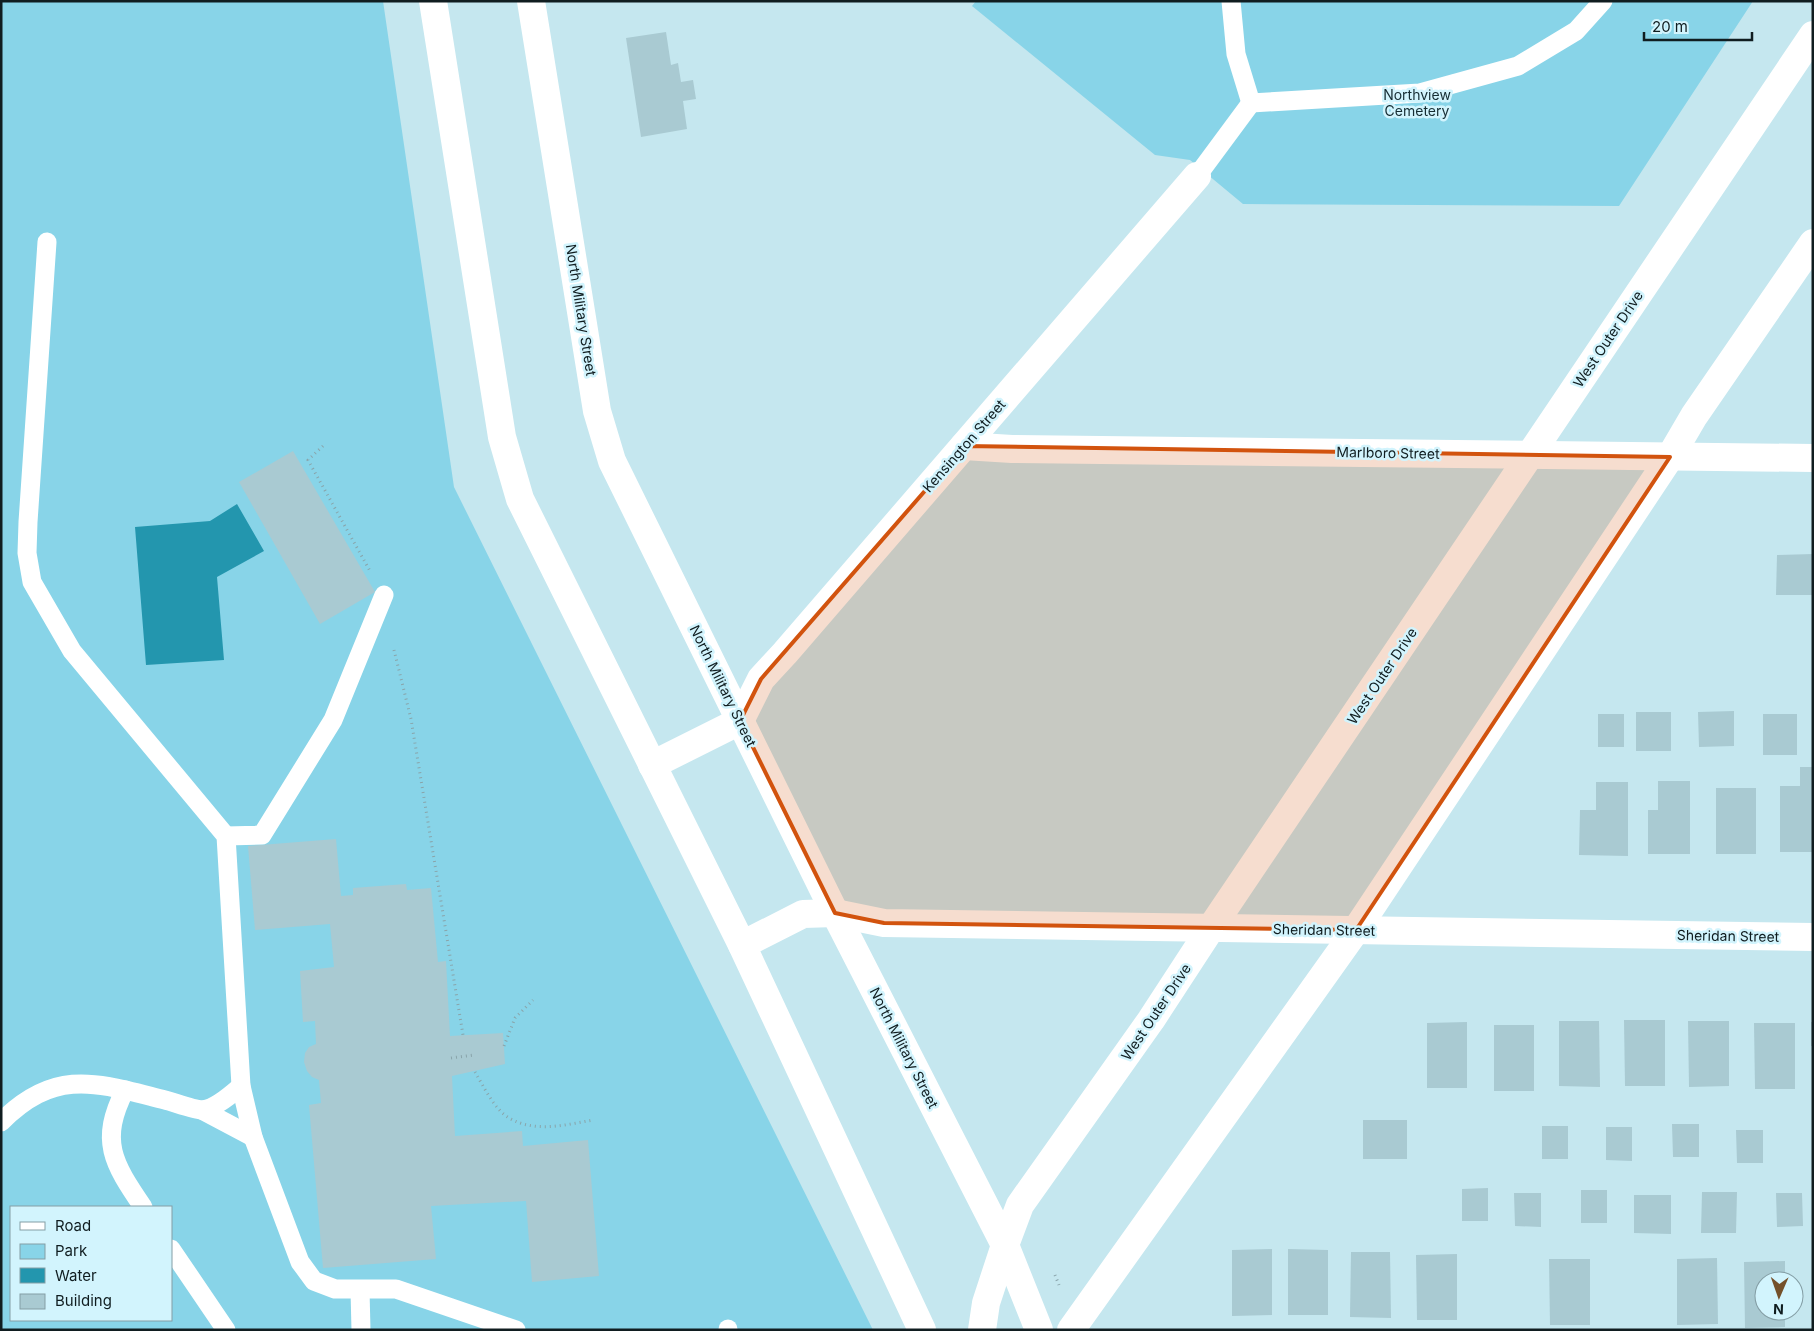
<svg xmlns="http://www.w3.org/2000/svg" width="1814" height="1331" viewBox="0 0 1814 1331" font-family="Inter,sans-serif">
<rect width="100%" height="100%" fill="#c5e7ef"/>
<!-- green -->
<g fill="#88d4e8" fill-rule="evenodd">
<path d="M1 1H383L454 487 873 1330H1ZM11 1207H171V1320H11Z"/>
<polygon points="976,1 1753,1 1619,206 1243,204 1190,160 1155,155 972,6"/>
</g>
<!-- water -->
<polygon fill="#2396ae" points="237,504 264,551 217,577 224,660 146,665 135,527 210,521"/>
<!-- building -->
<g fill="#a9cad2">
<polygon points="666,32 671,65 678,63 681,82 693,80 696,99 683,101 687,129 641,137 626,38"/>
<polygon points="293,451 375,592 320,624 239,482"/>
<polygon points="1813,554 1813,595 1776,595 1777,555"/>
<polygon points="1734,711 1734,746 1699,747 1698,712"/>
<rect x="1636" y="712" width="35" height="39"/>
<rect x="1598" y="714" width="26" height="33"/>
<rect x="1763" y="714" width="34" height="41"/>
<polygon points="1800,767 1813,767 1813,852 1780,852 1780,786 1800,786"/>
<polygon points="1658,781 1690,781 1690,854 1648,854 1648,810 1658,810"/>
<polygon points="1596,782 1628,782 1628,856 1579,855 1580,810 1596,810"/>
<rect x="1716" y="788" width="40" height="66"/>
<polygon points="336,839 341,896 353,895 353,888 406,884 407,890 431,888 438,962 446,961 450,1036 503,1033 505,1064 452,1076 455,1136 522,1131 523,1146 588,1140 599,1276 532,1282 526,1201 431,1206 436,1259 323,1268 309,1105 321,1103 319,1080 312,1077 307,1071 304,1062 305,1053 309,1047 316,1044 315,1021 303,1022 300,971 334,967 330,924 255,930 248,846"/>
<polygon points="1624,1020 1665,1020 1665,1086 1625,1086"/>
<polygon points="1559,1021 1599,1021 1600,1087 1559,1086"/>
<polygon points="1688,1021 1729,1021 1729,1086 1689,1087"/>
<polygon points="1467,1022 1467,1088 1427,1088 1427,1023"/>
<rect x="1811" y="1022" width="2" height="24"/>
<polygon points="1754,1023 1795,1023 1795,1089 1755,1089"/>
<rect x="1494" y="1025" width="40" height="66"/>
<rect x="1363" y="1120" width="44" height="39"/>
<polygon points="1672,1124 1699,1124 1699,1157 1673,1157"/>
<rect x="1542" y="1126" width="26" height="33"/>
<polygon points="1606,1127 1632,1127 1632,1161 1606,1160"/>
<polygon points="1736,1130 1763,1130 1763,1163 1737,1163"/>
<polygon points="1488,1188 1488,1221 1462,1221 1462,1189"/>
<rect x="1581" y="1190" width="26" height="33"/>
<polygon points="1702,1192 1737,1192 1736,1233 1701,1233"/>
<polygon points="1514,1193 1541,1193 1541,1227 1515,1226"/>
<polygon points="1776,1193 1802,1193 1803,1226 1777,1227"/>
<polygon points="1634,1195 1671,1195 1671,1234 1634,1233"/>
<polygon points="1272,1249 1272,1315 1232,1316 1232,1250"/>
<polygon points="1288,1249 1328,1250 1328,1315 1288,1315"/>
<polygon points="1351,1252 1390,1252 1391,1318 1350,1317"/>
<polygon points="1457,1254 1457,1320 1417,1320 1416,1255"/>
<polygon points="1717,1258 1718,1324 1677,1325 1677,1259"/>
<polygon points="1549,1259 1590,1259 1590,1325 1550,1325"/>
<polygon points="1785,1261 1785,1281 1764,1281 1764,1311 1785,1311 1785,1327 1745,1328 1744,1262"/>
</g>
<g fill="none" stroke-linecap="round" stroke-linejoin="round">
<!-- path -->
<g stroke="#89a4aa" stroke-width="3" stroke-dasharray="1 4" stroke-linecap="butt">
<polyline points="323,446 308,460 370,571"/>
<polyline points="394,650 411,719 463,1035"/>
<polyline points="504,1046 515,1018 533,1000"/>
<polyline points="451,1058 474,1055"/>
<path d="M475 1072C484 1087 494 1109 509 1118 535 1133 565 1125 593 1120"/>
<polyline points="1055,1275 1059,1285"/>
</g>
<!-- lane -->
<g stroke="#fff" stroke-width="19">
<polyline points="1231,1 1236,54 1251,103"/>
<polyline points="1251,103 1420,93 1518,66 1576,31 1603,1"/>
<polyline points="1197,176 1251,103"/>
<polyline points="47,242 28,522 27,553 32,582 72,651 226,836 241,1086 253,1137 300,1262 314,1281 335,1289 396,1289 516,1330"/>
<polyline points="226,836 262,835 333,720 384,595"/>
<path d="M125 1090C99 1141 113 1163 143 1207"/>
<polyline points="202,1110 253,1137"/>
<path d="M1 1122C56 1067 97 1083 165 1100 173 1102 195 1110 202 1110 214 1109 232 1094 241 1086"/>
<polyline points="171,1249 226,1330"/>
<polyline points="360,1290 361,1330"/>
<polyline points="728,1329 728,1330"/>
</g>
<!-- street -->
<g stroke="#fff" stroke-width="28">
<polyline points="964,446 1012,449 1813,458"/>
<polyline points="652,765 740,721 761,679 785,653 1197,176"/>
<polyline points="742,945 803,914 835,913 884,923 1813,937"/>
</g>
<!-- secondary -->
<g stroke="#fff" stroke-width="28">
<polyline points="433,1 502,437 520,499 742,945 922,1330"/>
<polyline points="531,1 597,411 612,461 835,913 1005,1245 1039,1330"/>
<polyline points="982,1330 986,1303 1005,1245 1020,1205 1151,1020 1211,928 1813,35"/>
<polyline points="1071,1330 1356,930 1670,457 1694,416 1813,243"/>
</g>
</g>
<!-- marked area -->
<path fill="#d2530e" fill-opacity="0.2" stroke="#d2530e" stroke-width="4" stroke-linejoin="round" d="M964 446 1670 457 1356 930 884 923 835 913 740 721 761 679Z"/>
<g text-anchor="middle" stroke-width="5" stroke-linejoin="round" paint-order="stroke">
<!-- park labels -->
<g font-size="14" fill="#162d33" stroke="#d2f4fd">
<text x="1417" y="100">Northview<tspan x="1417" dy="16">Cemetery</tspan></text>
</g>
<!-- street labels -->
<g font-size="14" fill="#101d20" stroke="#d2f4fd">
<text transform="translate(581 310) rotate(81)" y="5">North Military Street</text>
<text transform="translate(1608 339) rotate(-56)" y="5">West Outer Drive</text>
<text transform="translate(964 446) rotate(-49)" y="5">Kensington Street</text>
<text transform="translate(1388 453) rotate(1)" y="5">Marlboro Street</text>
<text transform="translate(1382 676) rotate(-56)" y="5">West Outer Drive</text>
<text transform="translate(723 686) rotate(64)" y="5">North Military Street</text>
<text transform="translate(1324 930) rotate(1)" y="5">Sheridan Street</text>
<text transform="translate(1728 936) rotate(1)" y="5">Sheridan Street</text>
<text transform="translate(1156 1012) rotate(-56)" y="5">West Outer Drive</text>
<text transform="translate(904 1048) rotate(63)" y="5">North Military Street</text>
</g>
</g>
<!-- border -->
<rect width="1814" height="1331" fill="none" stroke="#101d20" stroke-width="5"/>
<!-- legend -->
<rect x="10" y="1206" width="162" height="115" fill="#d2f4fd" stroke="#849ea5"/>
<rect x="20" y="1222" width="25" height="8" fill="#ffffff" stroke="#849ea5"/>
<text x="55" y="1231" font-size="15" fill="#101d20">Road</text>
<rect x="20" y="1244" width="25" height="15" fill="#88d4e8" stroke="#849ea5"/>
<text x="55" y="1256" font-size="15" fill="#101d20">Park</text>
<rect x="20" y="1268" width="25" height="15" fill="#2396ae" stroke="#849ea5"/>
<text x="55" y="1281" font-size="15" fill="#101d20">Water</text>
<rect x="20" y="1294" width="25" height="15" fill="#a9cad2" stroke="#849ea5"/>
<text x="55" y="1306" font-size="15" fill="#101d20">Building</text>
<!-- north arrow -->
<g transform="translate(1779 1296) rotate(182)"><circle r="24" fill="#d2f4fd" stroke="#849ea5"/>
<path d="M0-4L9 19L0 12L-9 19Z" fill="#74502a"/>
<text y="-8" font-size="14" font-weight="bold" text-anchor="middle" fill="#101d20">N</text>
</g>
<!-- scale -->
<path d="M1644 32v8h108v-8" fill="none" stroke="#101d20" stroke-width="2.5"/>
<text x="1652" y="32" font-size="15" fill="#101d20" stroke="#d2f4fd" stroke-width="4" paint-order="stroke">20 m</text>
</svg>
